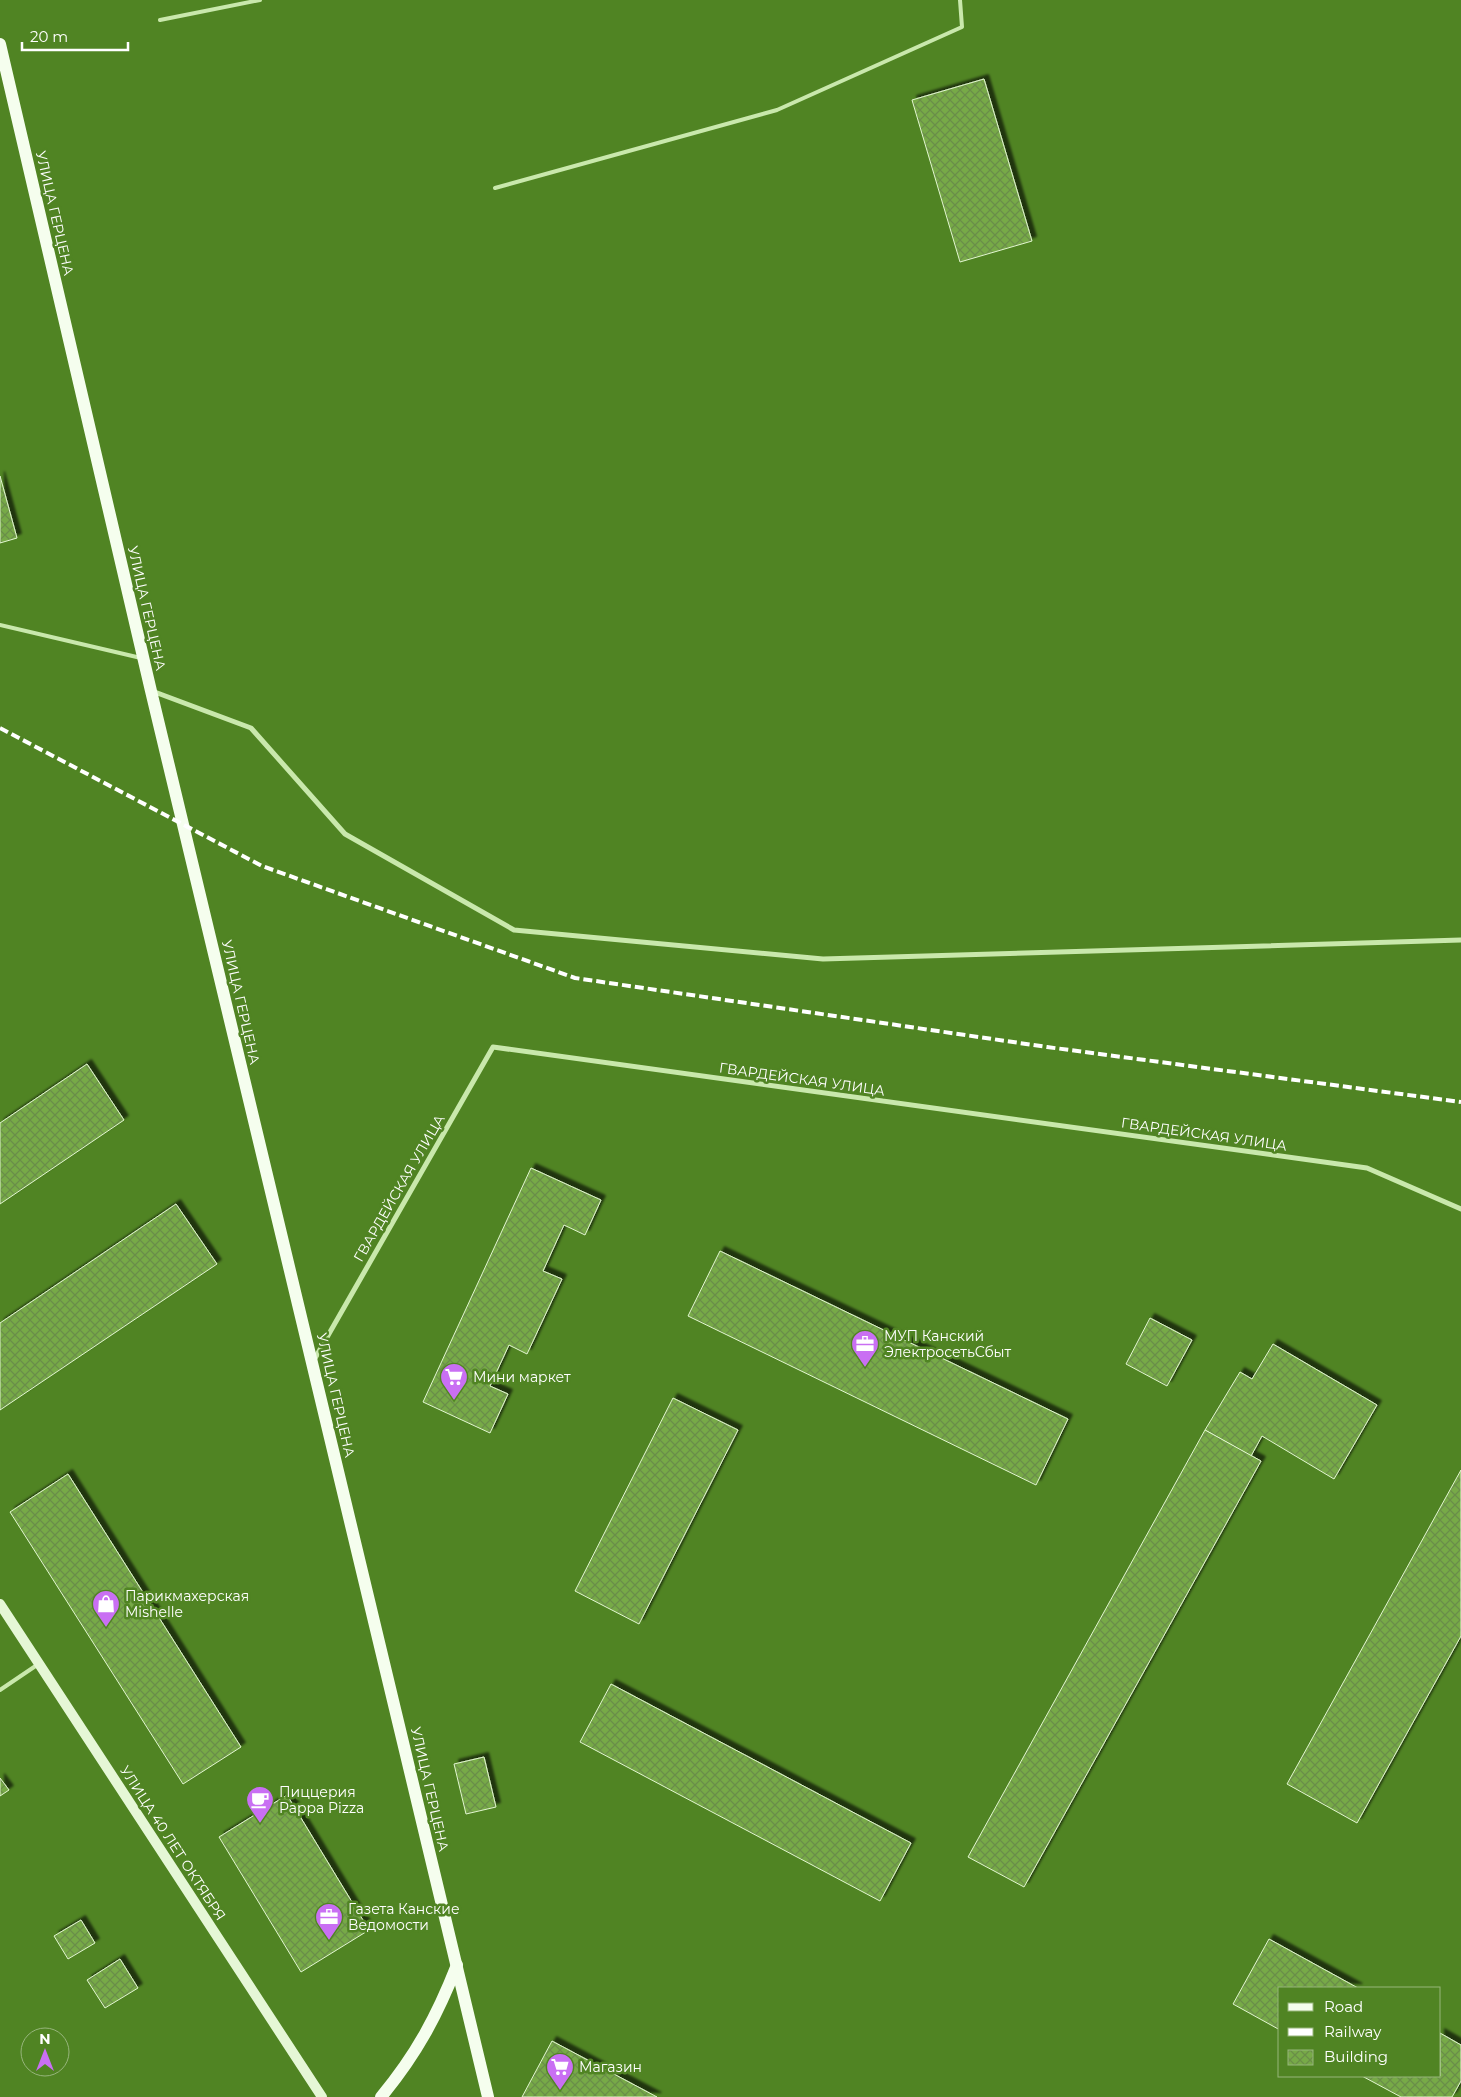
<svg xmlns="http://www.w3.org/2000/svg" width="1461" height="2097" viewBox="0 0 1461 2097" font-family="Montserrat,sans-serif">
<defs>
<pattern id="building-cross-hatch" width="8" height="8" patternUnits="userSpaceOnUse" patternTransform="scale(1.25)"><rect width="8" height="8" fill="#77aa47"/><path d="M0 0l8 8M0 8l8-8" fill="none" stroke="#6a8e48"/></pattern>
<filter id="shadow"><feDropShadow dx="4.5" dy="-4.5" stdDeviation="1" flood-color="#0009"/></filter>
</defs>
<rect width="100%" height="100%" fill="#508423"/>
<!-- building -->
<g fill="url(#building-cross-hatch)" stroke="#e2f6d0" filter="url(#shadow)">
<polygon points="984,79 1032,241 960,262 912,100"/>
<polygon points="0,476 17,538 0,543"/>
<polygon points="87,1064 124,1120 0,1204 0,1123"/>
<polygon points="531,1168 601,1200 585,1235 564,1225 543,1271 562,1279 527,1354 509,1345 490,1386 508,1394 490,1433 423,1402"/>
<polygon points="176,1204 217,1264 0,1410 0,1323"/>
<polygon points="720,1251 1068,1419 1036,1485 688,1316"/>
<polygon points="1150,1318 1192,1340 1167,1386 1126,1364"/>
<polygon points="1273,1344 1377,1405 1334,1479 1262,1436 1251,1456 1205,1430 1240,1372 1252,1379"/>
<polygon points="673,1398 738,1430 639,1624 575,1591"/>
<polygon points="1205,1430 1261,1461 1024,1887 968,1857"/>
<polygon points="1461,1470 1461,1636 1357,1823 1287,1784"/>
<polygon points="68,1474 241,1747 183,1784 10,1512"/>
<polygon points="611,1684 911,1843 880,1901 580,1742"/>
<polygon points="484,1757 496,1807 466,1814 454,1764"/>
<polygon points="0,1778 9,1790 0,1796"/>
<polygon points="287,1795 369,1930 301,1972 219,1837"/>
<polygon points="81,1920 95,1943 68,1959 54,1936"/>
<polygon points="1269,1939 1358,1988 1280,1988 1280,2030 1233,2004"/>
<polygon points="120,1959 138,1988 105,2008 87,1980"/>
<polygon points="1440,2033 1461,2045 1461,2081 1452,2097 1401,2097 1362,2076 1440,2076"/>
<polygon points="552,2041 657,2097 522,2097"/>
</g>
<g fill="none" stroke-linecap="round" stroke-linejoin="round">
<!-- service -->
<g stroke="#c9e8ac" stroke-width="4">
<polyline points="160,20 260,0"/>
<polyline points="495,188 777,110 962,27 960,0"/>
<polyline points="0,625 141,658"/>
<polyline points="0,1690 37,1665"/>
</g>
<!-- minor -->
<g stroke="#c9e8ac" stroke-width="5">
<polyline points="152,691 251,728 345,834 514,930 823,959 1461,940"/>
<polyline points="314,1360 493,1047 1367,1168 1461,1209"/>
</g>
<!-- secondary -->
<polyline stroke="#e5f7d6" stroke-width="10" points="0,1604 322,2097"/>
<!-- primary -->
<g stroke="#f5feee" stroke-width="12">
<polyline points="0,44 151,691 488,2097"/>
<path d="M381 2097C416 2055 437 2016 457 1965"/>
</g>
<!-- rail -->
<polyline stroke="#fff" stroke-width="4" stroke-dasharray="9 4" stroke-linecap="butt" points="0,728 262,866 575,978 1047,1047 1461,1102"/>
</g>
<!-- icons -->
<defs>
<symbol id="office-pin" viewBox="-11 -11 22 30"><path d="M0 17L-7.5 6A9.5 9.5 0 1 1 7.5 6Z" fill="#c96ff3" stroke="#508423"/><path d="M-6-3h4V-5.5h4V-3h4V5H-6ZM-1-4.5V-3h2v-1.5ZM-6 0V1H6V0Z" fill="#fff"/></symbol>
<symbol id="supermarket-pin" viewBox="-11 -11 22 30"><path d="M0 17L-7.5 6A9.5 9.5 0 1 1 7.5 6Z" fill="#c96ff3" stroke="#508423"/><path d="M-6-5.5h2.5l.6 2H6L4.5 2H-2.5L-4.4-4H-6ZM-1.5 3.2a1.3 1.3 0 1 0 .1 0ZM3 3.2a1.3 1.3 0 1 0 .1 0Z" fill="#fff"/></symbol>
<symbol id="shop-pin" viewBox="-11 -11 22 30"><path d="M0 17L-7.5 6A9.5 9.5 0 1 1 7.5 6Z" fill="#c96ff3" stroke="#508423"/><path d="M-5-2.5h2.3a2.7 3.5 0 0 1 5.4 0H5L5.5 6h-11ZM-1.5-2.5h3a1.5 2.3 0 0 0-3 0Z" fill="#fff"/></symbol>
<symbol id="cafe-pin" viewBox="-11 -11 22 30"><path d="M0 17L-7.5 6A9.5 9.5 0 1 1 7.5 6Z" fill="#c96ff3" stroke="#508423"/><path d="M-5.5-4.5H6V0H3Q3 3.5 0 3.5H-2.5Q-5.5 3.5-5.5 0ZM3-3.2v2h1.7v-2ZM-6 4.5H4V6H-6Z" fill="#fff"/></symbol>
</defs>
<g fill-rule="evenodd">
<use href="#office-pin" x="849" y="1328" width="32" height="43"/>
<use href="#supermarket-pin" x="438" y="1361" width="32" height="43"/>
<use href="#shop-pin" x="90" y="1588" width="32" height="43"/>
<use href="#cafe-pin" x="244" y="1784" width="32" height="43"/>
<use href="#office-pin" x="313" y="1901" width="32" height="43"/>
<use href="#supermarket-pin" x="544" y="2051" width="32" height="43"/>
</g>
<g text-anchor="middle" stroke-width="5" stroke-linejoin="round" paint-order="stroke">
<!-- street labels -->
<g font-size="14" fill="#fff" stroke="#508423">
<text transform="translate(55 213) rotate(77)" y="5">УЛИЦА ГЕРЦЕНА</text>
<text transform="translate(147 608) rotate(77)" y="5">УЛИЦА ГЕРЦЕНА</text>
<text transform="translate(241 1002) rotate(77)" y="5">УЛИЦА ГЕРЦЕНА</text>
<text transform="translate(802 1079) rotate(8)" y="5">ГВАРДЕЙСКАЯ УЛИЦА</text>
<text transform="translate(1204 1134) rotate(8)" y="5">ГВАРДЕЙСКАЯ УЛИЦА</text>
<text transform="translate(399 1188) rotate(-60)" y="5">ГВАРДЕЙСКАЯ УЛИЦА</text>
<text transform="translate(336 1395) rotate(77)" y="5">УЛИЦА ГЕРЦЕНА</text>
<text transform="translate(430 1789) rotate(77)" y="5">УЛИЦА ГЕРЦЕНА</text>
<text transform="translate(173 1843) rotate(57)" y="5">УЛИЦА 40 ЛЕТ ОКТЯБРЯ</text>
</g>
<!-- poi labels -->
<g font-size="14" fill="#fff" stroke="#508423" text-anchor="start">
<text x="884" y="1341">МУП Канский<tspan x="884" dy="16">ЭлектросетьСбыт</tspan></text>
<text x="473" y="1382">Мини маркет</text>
<text x="125" y="1601">Парикмахерская<tspan x="125" dy="16">Mishelle</tspan></text>
<text x="279" y="1797">Пиццерия<tspan x="279" dy="16">Pappa Pizza</tspan></text>
<text x="348" y="1914">Газета Канские<tspan x="348" dy="16">Ведомости</tspan></text>
<text x="579" y="2072">Магазин</text>
</g>
</g>
<!-- legend -->
<rect x="1278" y="1987" width="162" height="90" fill="#508423" stroke="#96b57b"/>
<rect x="1288" y="2003" width="25" height="8" fill="#f5feee" stroke="#96b57b"/>
<text x="1324" y="2012" font-size="15" fill="#ffffff">Road</text>
<rect x="1288" y="2028" width="25" height="8" fill="#ffffff" stroke="#96b57b"/>
<text x="1324" y="2037" font-size="15" fill="#ffffff">Railway</text>
<rect x="1288" y="2050" width="25" height="15" fill="url(#building-cross-hatch)" stroke="#96b57b"/>
<text x="1324" y="2062" font-size="15" fill="#ffffff">Building</text>
<!-- north arrow -->
<g transform="translate(45 2052)"><circle r="24" fill="#508423" stroke="#96b57b"/>
<path d="M0-4L9 19L0 12L-9 19Z" fill="#c96ff3"/>
<text y="-8" font-size="14" font-weight="bold" text-anchor="middle" fill="#ffffff">N</text>
</g>
<!-- scale -->
<path d="M22 42v8h106v-8" fill="none" stroke="#ffffff" stroke-width="2.5"/>
<text x="30" y="42" font-size="15" fill="#ffffff" stroke="#508423" stroke-width="4" paint-order="stroke">20 m</text>
</svg>
